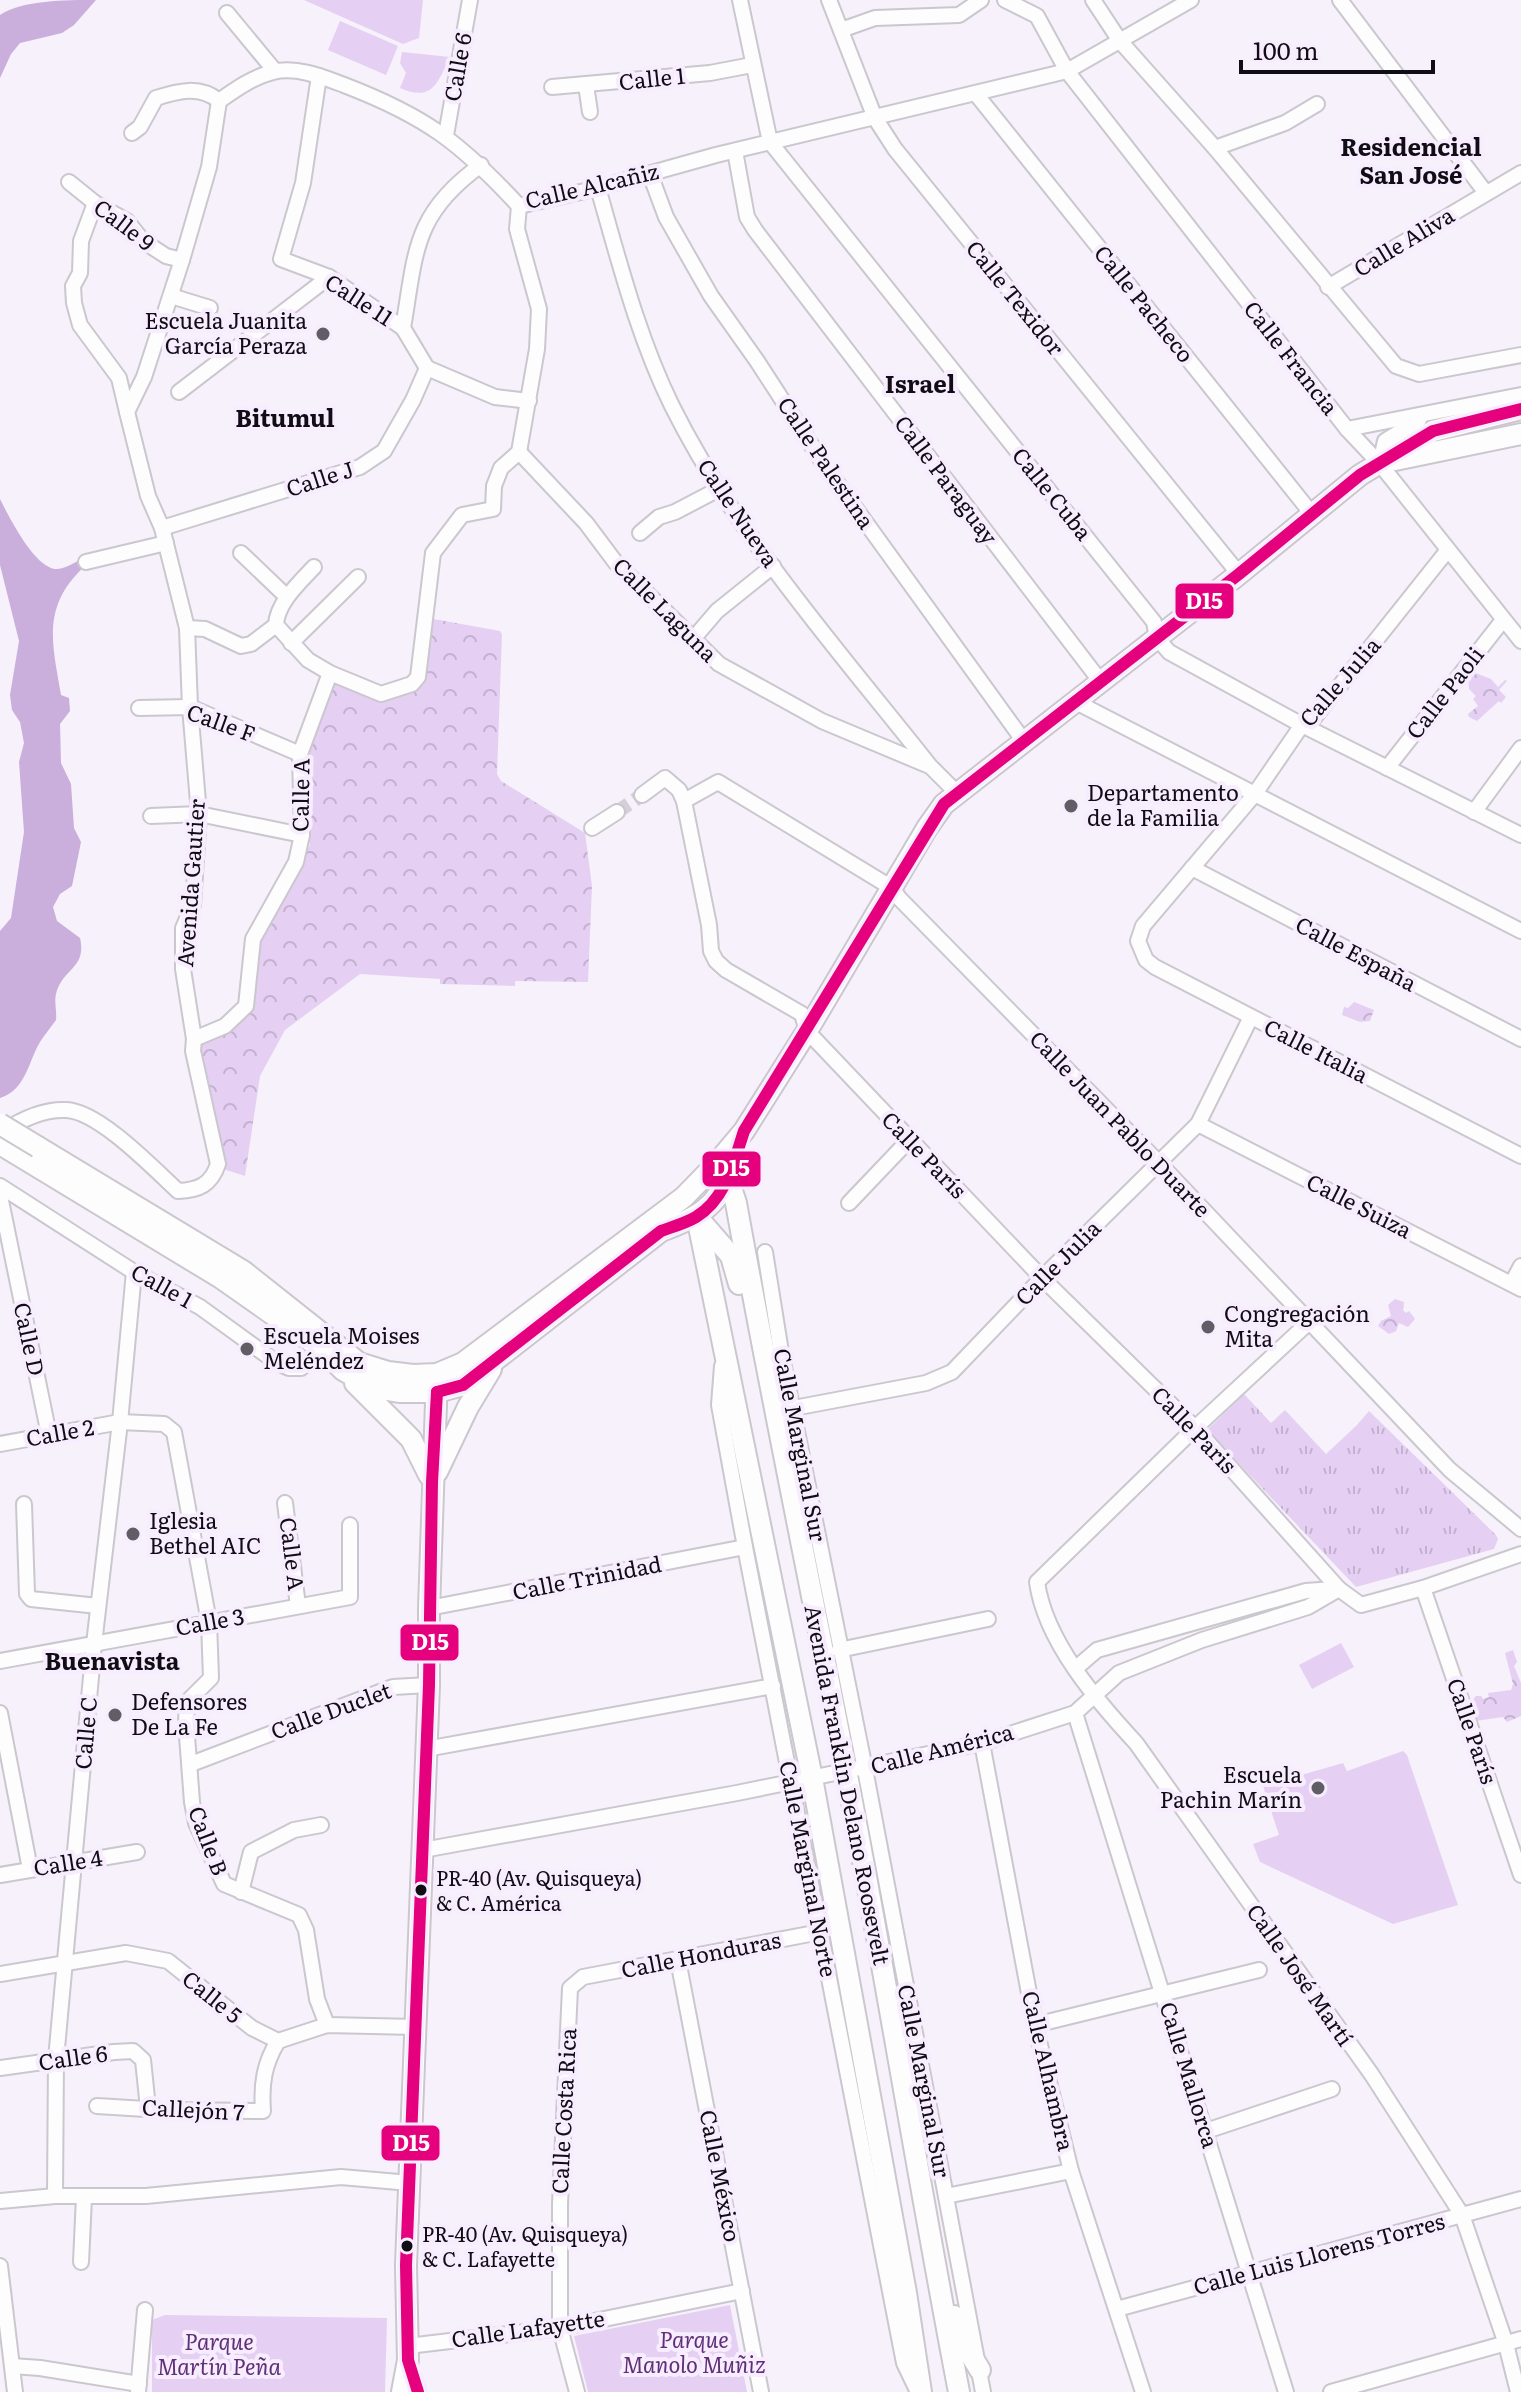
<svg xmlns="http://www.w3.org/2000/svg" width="1521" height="2392" viewBox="0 0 1521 2392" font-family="Literata,serif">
<defs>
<pattern id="grass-tufts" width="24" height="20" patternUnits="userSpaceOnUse" patternTransform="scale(2)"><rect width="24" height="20" fill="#e5d0f3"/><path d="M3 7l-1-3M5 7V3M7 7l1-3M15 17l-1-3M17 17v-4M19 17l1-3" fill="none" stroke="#c3b1cf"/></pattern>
<pattern id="forest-crowns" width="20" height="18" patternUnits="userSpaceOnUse" patternTransform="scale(2)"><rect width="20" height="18" fill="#e5d0f3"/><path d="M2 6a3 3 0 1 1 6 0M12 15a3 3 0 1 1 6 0" fill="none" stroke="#c3b1cf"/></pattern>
</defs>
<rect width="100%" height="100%" fill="#f6f1fa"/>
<!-- grass -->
<polygon fill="url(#grass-tufts)" points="1244,1394 1271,1423 1285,1410 1326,1454 1356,1426 1369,1411 1496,1535 1498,1539 1494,1549 1356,1587 1207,1430"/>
<!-- forest -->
<g fill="url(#forest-crowns)">
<polygon points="428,618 500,631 502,634 497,774 501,781 585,833 592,886 588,982 515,981 515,986 440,984 440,979 360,974 285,1030 260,1076 245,1176 223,1169 198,1048 240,1021 254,942 310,845 305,828 301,758 331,678 380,696 419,685"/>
<polygon points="1473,672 1491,679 1498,687 1505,680 1507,681 1499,690 1506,697 1501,703 1499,701 1477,721 1469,717 1468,714 1478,706 1473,699 1476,696 1469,689 1468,676"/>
<polygon points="1354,1002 1374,1010 1370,1021 1360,1022 1342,1015 1344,1007 1348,1008"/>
<polygon points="1395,1299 1404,1302 1403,1310 1406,1313 1409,1311 1415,1319 1408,1327 1399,1323 1396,1331 1389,1334 1378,1326 1381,1321 1391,1316 1388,1305"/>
<polygon points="1513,1650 1517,1662 1514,1666 1521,1683 1521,1716 1507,1722 1503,1717 1475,1721 1470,1703 1476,1696 1481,1696 1483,1699 1489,1697 1488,1693 1511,1690 1513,1684 1505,1653"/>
</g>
<!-- park -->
<g fill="#e5d0f3">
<polygon points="304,0 423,0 419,38 403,44"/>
<polygon points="340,21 398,46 386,75 328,50"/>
<path d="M402 52 450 57C437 84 432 102 400 88L406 73 400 63Z"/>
<polygon points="1341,1643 1354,1667 1312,1689 1299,1665"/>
<polygon points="1403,1751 1407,1755 1458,1905 1393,1924 1260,1862 1253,1844 1279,1835 1263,1786 1343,1763 1347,1771"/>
<polygon points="730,2305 747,2392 588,2392 574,2336"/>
<polygon points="165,2315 387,2318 385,2392 152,2392 152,2320"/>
</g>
<!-- water -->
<g fill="#caaedb">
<path d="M96 0 74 25 62 33 20 43 11 54 0 78V15C23 0 65 0 96 0Z"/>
<path d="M0 499C9 517 30 558 49 567 59 573 71 564 80 560L86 565C41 606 52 642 61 695L69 698 70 711 60 724 61 763 71 784 74 828 81 842 72 886 60 894 53 907 57 921 80 938C87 969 62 968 56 994 54 1001 57 1012 56 1020 51 1027 45 1034 40 1042 28 1062 26 1090 0 1098V931L11 918 24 832 19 762 24 743 20 722 12 710 10 695 19 641 0 565Z"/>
</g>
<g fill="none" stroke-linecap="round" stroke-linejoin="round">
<!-- street-tunnel -->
<polyline stroke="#d4cfd8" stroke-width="14" stroke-dasharray="14 7" stroke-linecap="butt" points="617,812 642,795"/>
<defs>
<g id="street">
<polyline points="740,0 770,142 1154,622 1157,638 1169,652 1302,725 1521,835"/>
<polyline points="829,0 875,118 895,149 1239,574"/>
<polyline points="1005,0 1037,16 1067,71 1347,429 1380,464 1521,641"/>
<polyline points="1093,0 1120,41 1215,148 1396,366 1419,374 1521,355"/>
<polyline points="1340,0 1486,193"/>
<polyline points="227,13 275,71"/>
<polyline points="841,30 875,18 959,15 981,0"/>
<polyline points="319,76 303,183 281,259 329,277 403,328 427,368 495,397 529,401"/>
<polyline points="586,85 590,112"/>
<polyline points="552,87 710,73 752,65"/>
<polyline points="976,94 1312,514"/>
<path d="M132 133 140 127 156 98C178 91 200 85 219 101"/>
<polyline points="446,135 470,0"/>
<polyline points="1215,148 1285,123 1317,104"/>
<polyline points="735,151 747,217 755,230 1101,682"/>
<polyline points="650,174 666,217 711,296 757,361 825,466 1023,740"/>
<polyline points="69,182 95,203 127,221 143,241 166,256 182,260"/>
<path d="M598 188C619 261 638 337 672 406 738 538 839 651 930 766L957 793"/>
<polyline points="95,203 81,241 80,273 73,286 74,303 80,325 119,378 127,412"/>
<polyline points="519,206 598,188 716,155 1067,71 1191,0"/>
<polyline points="1328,287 1521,173"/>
<polyline points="171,296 210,308"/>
<path d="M403 328C416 252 413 214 481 165"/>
<polyline points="179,392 329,277"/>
<polyline points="1347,429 1521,395"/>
<polyline points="519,452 586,523 616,563 719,664 822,721 927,765"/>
<polyline points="1380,464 1385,441 1419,420"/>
<polyline points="162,528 360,467 384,451 413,400 427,368"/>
<polyline points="640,533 659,517 675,512 719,489"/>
<polyline points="1447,551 1314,718 1302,725 1254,795 1143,926 1138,941 1146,960 1155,967 1521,1156"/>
<polyline points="241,553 287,597"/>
<polyline points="86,562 166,543"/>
<path d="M314 567C299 583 277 603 276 625L308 660 330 673 381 694 412 684 418 677 433 553 462 515 493 509 494 486 501 468 519 452 537 349 539 309 517 229 519 206"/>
<polyline points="187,628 205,629 241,646 251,644 276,625"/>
<polyline points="693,639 717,611 773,566"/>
<polyline points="291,643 358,577"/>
<polyline points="1074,701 1521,931"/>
<polyline points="139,708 190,707 300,754"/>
<polyline points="1387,768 1503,620"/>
<polyline points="642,795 665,778 679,790 684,801 709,925 711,951 716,961 726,970 802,1014 807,1031 1042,1278 1195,1428 1339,1589 1361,1605 1423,1588 1521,1554"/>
<polyline points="684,801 718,782 892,888 900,899 1159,1163 1450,1470 1521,1529"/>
<polyline points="1474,812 1521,748"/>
<polyline points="151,816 199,814 302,835"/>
<polyline points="592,828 617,812"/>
<polyline points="1192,868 1521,1039"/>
<polyline points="194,1039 225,1026 246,1006 253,939 296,862 302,835 300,754 330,673"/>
<polyline points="1198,1124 1521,1289"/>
<path d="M1 1133C20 1120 42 1109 66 1110 99 1111 154 1169 178 1191 199 1190 211 1185 218 1164L193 1051 194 1039 183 969V928L193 905 199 814 190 707 187 628 162 528 148 496 127 412 144 377 182 260 209 167 219 101C236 89 253 77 273 72 296 66 323 77 344 85 425 116 461 143 519 206"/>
<polyline points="0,1186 134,1272 200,1307 276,1362 289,1368 301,1368 322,1349"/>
<polyline points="0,1196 49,1435"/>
<polyline points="849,1203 909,1140"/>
<polyline points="765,1252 781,1352 865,1769 983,2392"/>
<polyline points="1512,1283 1521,1266"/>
<path d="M1308 1323 1195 1428 1037 1582C1045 1641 1097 1701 1136 1743L1372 2075 1462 2215 1506 2344 1518 2392"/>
<polyline points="722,1366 719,1405 745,1547 904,2363 916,2388"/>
<polyline points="794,1408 926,1383 952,1372 1042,1278 1198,1124 1251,1017"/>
<polyline points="0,1444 120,1422 164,1424 174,1432 209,1622 211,1678 187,1702 186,1723 192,1802 196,1823 224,1884 299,1915 306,1930 317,1999 327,2025"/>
<polyline points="285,1503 298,1606"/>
<polyline points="24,1504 27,1594 31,1599 98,1606"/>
<polyline points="1423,1588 1521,1875"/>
<polyline points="429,1608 745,1547"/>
<polyline points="839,1650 988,1619"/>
<polyline points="0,1661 350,1597 350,1525"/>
<polyline points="1076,1668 1097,1650 1306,1591 1334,1589"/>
<polyline points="0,1713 30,1869"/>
<polyline points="1075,1713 1286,2392"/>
<polyline points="982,1743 1035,2025 1071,2171 1143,2392"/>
<polyline points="426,1749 773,1686"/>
<polyline points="191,1764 393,1687 429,1685"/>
<polyline points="423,1850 737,1793 982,1743 1075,1713 1119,1673 1202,1640 1308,1607 1339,1589"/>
<polyline points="0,1875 137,1852"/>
<polyline points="241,1892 251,1852 294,1830 321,1825"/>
<polyline points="678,1960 761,2392"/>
<polyline points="0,1974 126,1953 168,1961 252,2028 278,2041 327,2025 416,2027"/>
<polyline points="1035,2025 1259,1970"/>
<polyline points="0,2068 114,2052 133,2051 143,2060 148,2108"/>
<path d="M97 2106 162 2110 263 2111C261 2084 264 2064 278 2041"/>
<polyline points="1206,2131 1332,2089"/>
<polyline points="55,2196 56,2059 94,1644 120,1422 134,1272"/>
<polyline points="946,2196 1071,2171"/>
<polyline points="0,2201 55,2196 146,2196 341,2177 410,2183"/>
<polyline points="81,2262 84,2197"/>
<polyline points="0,2266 15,2392"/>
<polyline points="1117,2309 1521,2199"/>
<polyline points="408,2346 560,2328 742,2291"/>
<polyline points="408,2362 418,2392"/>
<polyline points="12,2366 40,2368 139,2384"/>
<polyline points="138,2392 145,2310"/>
<polyline points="577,2392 560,2328 560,2204 570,1988 583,1977 820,1932"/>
<polyline points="1331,2392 1521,2339"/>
</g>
<g id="secondary">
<polyline points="1395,460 1521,434"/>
<path d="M0 1144 221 1278 322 1349 343 1370 375 1388 399 1392H437L463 1385 661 1231C694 1219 718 1208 730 1172"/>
<polyline points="38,1147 243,1271 359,1363 388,1372 413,1375 437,1374 463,1363 684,1197 717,1163 744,1131 807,1031 927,828 944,804 1239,574 1360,475 1433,431 1521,409"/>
<path d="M728 1179 736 1203C770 1392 810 1581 846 1770 886 1977 919 2185 959 2392"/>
<polyline points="697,1217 812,1778 906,2293 921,2392"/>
<polyline points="698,1218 731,1256 739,1284"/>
<polyline points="355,1383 411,1439 429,1475"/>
<polyline points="437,1472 468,1407 491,1369"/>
<polyline points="954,2316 966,2347 980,2370"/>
<polyline points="402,2392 408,2360 406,2265 429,1685 429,1608 437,1374"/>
</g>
</defs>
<!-- street casing -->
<use href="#street" stroke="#cbc7ce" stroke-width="18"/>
<!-- secondary casing -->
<use href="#secondary" stroke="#cbc7ce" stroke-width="24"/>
<!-- street -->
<use href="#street" stroke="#fefdfe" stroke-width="14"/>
<!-- secondary -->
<use href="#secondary" stroke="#fefdfe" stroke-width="20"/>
<defs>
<polyline id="secondary-bridge" points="0,1124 38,1147"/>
</defs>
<!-- secondary-bridge casing -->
<use href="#secondary-bridge" stroke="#cbc7ce" stroke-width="24" stroke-linecap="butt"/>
<!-- secondary-bridge -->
<use href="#secondary-bridge" stroke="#fefdfe" stroke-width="20"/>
<defs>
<g id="bus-1">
<path d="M437 1392 463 1385 661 1231C672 1227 686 1223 696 1217 726 1199 734 1161 744 1131L944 804 1239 574 1360 475 1433 431 1521 409"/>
<polyline points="418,2392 408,2360 406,2265 429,1685 432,1482 437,1392"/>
</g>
</defs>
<!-- bus-1 casing -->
<use href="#bus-1" stroke="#f7edfe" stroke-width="18"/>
<!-- bus-1 -->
<use href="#bus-1" stroke="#e5007d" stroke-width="12"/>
</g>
<!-- markers -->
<g fill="#615d64" stroke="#f7edfe" stroke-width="3">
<circle cx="323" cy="334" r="8"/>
<circle cx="1071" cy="806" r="8"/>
<circle cx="1208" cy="1327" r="8"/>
<circle cx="247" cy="1349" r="8"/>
<circle cx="133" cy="1534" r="8"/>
<circle cx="115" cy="1715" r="8"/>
<circle cx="1318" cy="1788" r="8"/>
</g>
<g fill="#110d14" stroke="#f7edfe" stroke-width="3">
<circle cx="421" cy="1890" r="7"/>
<circle cx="407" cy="2246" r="7"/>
</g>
<g text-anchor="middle" stroke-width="8" stroke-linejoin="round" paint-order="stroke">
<!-- bus labels -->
<g font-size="20" fill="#110d14" stroke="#f7edfe" text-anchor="start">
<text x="436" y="1886">PR-40 (Av. Quisqueya)<tspan x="436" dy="25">&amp; C. América</tspan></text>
<text x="422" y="2242">PR-40 (Av. Quisqueya)<tspan x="422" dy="25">&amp; C. Lafayette</tspan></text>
</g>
<!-- street labels -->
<g font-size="22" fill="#110d14" stroke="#f7edfe">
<text transform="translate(458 67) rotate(-80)" y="8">Calle 6</text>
<text transform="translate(652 79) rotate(-6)" y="8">Calle 1</text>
<text transform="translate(592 186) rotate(-13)" y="8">Calle Alcañiz</text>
<text transform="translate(124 225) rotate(37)" y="8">Calle 9</text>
<text transform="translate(1404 242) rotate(-31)" y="8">Calle Aliva</text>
<text transform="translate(1015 298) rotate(51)" y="8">Calle Texidor</text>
<text transform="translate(359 300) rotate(33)" y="8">Calle 11</text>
<text transform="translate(1144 304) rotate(51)" y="8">Calle Pacheco</text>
<text transform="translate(1291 358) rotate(52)" y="8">Calle Francia</text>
<text transform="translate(826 463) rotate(56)" y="8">Calle Palestina</text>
<text transform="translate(320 479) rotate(-18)" y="8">Calle J</text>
<text transform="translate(946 480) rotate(53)" y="8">Calle Paraguay</text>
<text transform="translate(1052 494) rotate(51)" y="8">Calle Cuba</text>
<text transform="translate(738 513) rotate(56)" y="8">Calle Nueva</text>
<text transform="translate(665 610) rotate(45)" y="8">Calle Laguna</text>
<text transform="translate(1340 682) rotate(-49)" y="8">Calle Julia</text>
<text transform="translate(1445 693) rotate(-52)" y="8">Calle Paoli</text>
<text transform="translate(221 723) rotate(20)" y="8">Calle F</text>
<text transform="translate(301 795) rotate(-89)" y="8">Calle A</text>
<text transform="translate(191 883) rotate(-86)" y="8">Avenida Gautier</text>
<text transform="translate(1356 954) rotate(28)" y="8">Calle España</text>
<text transform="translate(1316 1051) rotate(27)" y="8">Calle Italia</text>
<text transform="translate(1120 1124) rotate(46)" y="8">Calle Juan Pablo Duarte</text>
<text transform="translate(924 1155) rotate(46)" y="8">Calle París</text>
<text transform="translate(1359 1206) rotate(27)" y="8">Calle Suiza</text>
<text transform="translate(1058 1263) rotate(-45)" y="8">Calle Julia</text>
<text transform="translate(162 1286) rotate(29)" y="8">Calle 1</text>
<text transform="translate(29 1339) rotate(78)" y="8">Calle D</text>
<text transform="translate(1194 1430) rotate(46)" y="8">Calle Paris</text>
<text transform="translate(60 1433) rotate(-10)" y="8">Calle 2</text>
<text transform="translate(800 1445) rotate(79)" y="8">Calle Marginal Sur</text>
<text transform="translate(292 1554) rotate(83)" y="8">Calle A</text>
<text transform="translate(587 1578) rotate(-11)" y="8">Calle Trinidad</text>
<text transform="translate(210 1622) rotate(-10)" y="8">Calle 3</text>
<text transform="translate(331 1711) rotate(-20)" y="8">Calle Duclet</text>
<text transform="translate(1472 1731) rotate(71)" y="8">Calle París</text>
<text transform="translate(86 1733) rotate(-85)" y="8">Calle C</text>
<text transform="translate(942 1749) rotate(-14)" y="8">Calle América</text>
<text transform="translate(847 1785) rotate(79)" y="8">Avenida Franklin Delano Roosevelt</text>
<text transform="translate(208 1841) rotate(69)" y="8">Calle B</text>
<text transform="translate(68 1863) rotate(-9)" y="8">Calle 4</text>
<text transform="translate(808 1869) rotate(79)" y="8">Calle Marginal Norte</text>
<text transform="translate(701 1955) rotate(-11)" y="8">Calle Honduras</text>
<text transform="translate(1300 1975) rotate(55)" y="8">Calle José Martí</text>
<text transform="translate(212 1997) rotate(39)" y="8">Calle 5</text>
<text transform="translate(73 2058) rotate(-8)" y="8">Calle 6</text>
<text transform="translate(1048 2071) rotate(77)" y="8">Calle Alhambra</text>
<text transform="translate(1189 2075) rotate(73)" y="8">Calle Mallorca</text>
<text transform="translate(924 2081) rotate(79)" y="8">Calle Marginal Sur</text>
<text transform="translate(193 2110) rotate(3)" y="8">Callejón 7</text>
<text transform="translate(564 2111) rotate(-87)" y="8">Calle Costa Rica</text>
<text transform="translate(720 2176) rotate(79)" y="8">Calle México</text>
<text transform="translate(1319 2254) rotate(-15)" y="8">Calle Luis Llorens Torres</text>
<text transform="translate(528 2329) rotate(-8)" y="8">Calle Lafayette</text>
</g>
<!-- poi labels -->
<g font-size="22" fill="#110d14" stroke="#f7edfe" text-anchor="start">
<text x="307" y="329" text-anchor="end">Escuela Juanita<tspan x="307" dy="25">García Peraza</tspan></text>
<text x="1087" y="801">Departamento<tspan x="1087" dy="25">de la Familia</tspan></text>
<text x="1224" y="1322">Congregación<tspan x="1224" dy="25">Mita</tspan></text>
<text x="263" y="1344">Escuela Moises<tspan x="263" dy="25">Meléndez</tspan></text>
<text x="149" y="1529">Iglesia<tspan x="149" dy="25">Bethel AIC</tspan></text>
<text x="131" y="1710">Defensores<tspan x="131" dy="25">De La Fe</tspan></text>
<text x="1302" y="1783" text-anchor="end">Escuela<tspan x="1302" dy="25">Pachin Marín</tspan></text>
</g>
<!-- park labels -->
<g font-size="22" font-style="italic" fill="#5f3078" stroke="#f7edfe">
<text x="694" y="2348">Parque<tspan x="694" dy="25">Manolo Muñiz</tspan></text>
<text x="219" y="2350">Parque<tspan x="219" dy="25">Martín Peña</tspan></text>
</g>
<!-- neighbourhood labels -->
<g font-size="24" font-weight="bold" fill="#110d14" stroke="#f7edfe">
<text x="1411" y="156">Residencial<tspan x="1411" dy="28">San José</tspan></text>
<text x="920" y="393">Israel</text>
<text x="285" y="427">Bitumul</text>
<text x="112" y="1670">Buenavista</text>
</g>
</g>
<g stroke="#f7edfe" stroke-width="3">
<rect x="1174" y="582" width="61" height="38" rx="8" fill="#e5007d"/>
<rect x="701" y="1150" width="61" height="38" rx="8" fill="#e5007d"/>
<rect x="399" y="1623" width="61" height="39" rx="8" fill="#e5007d"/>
<rect x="380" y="2124" width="61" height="38" rx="8" fill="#e5007d"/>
</g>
<g font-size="22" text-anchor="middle" font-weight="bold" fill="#fff">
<text x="1204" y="609">D15</text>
<text x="731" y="1176">D15</text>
<text x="430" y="1650">D15</text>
<text x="411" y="2151">D15</text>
</g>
<!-- scale -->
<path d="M1241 60v12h192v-12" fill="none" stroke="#110d14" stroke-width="4"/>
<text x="1253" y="60" font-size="24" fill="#110d14" stroke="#f7edfe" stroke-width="6" paint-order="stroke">100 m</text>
</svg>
